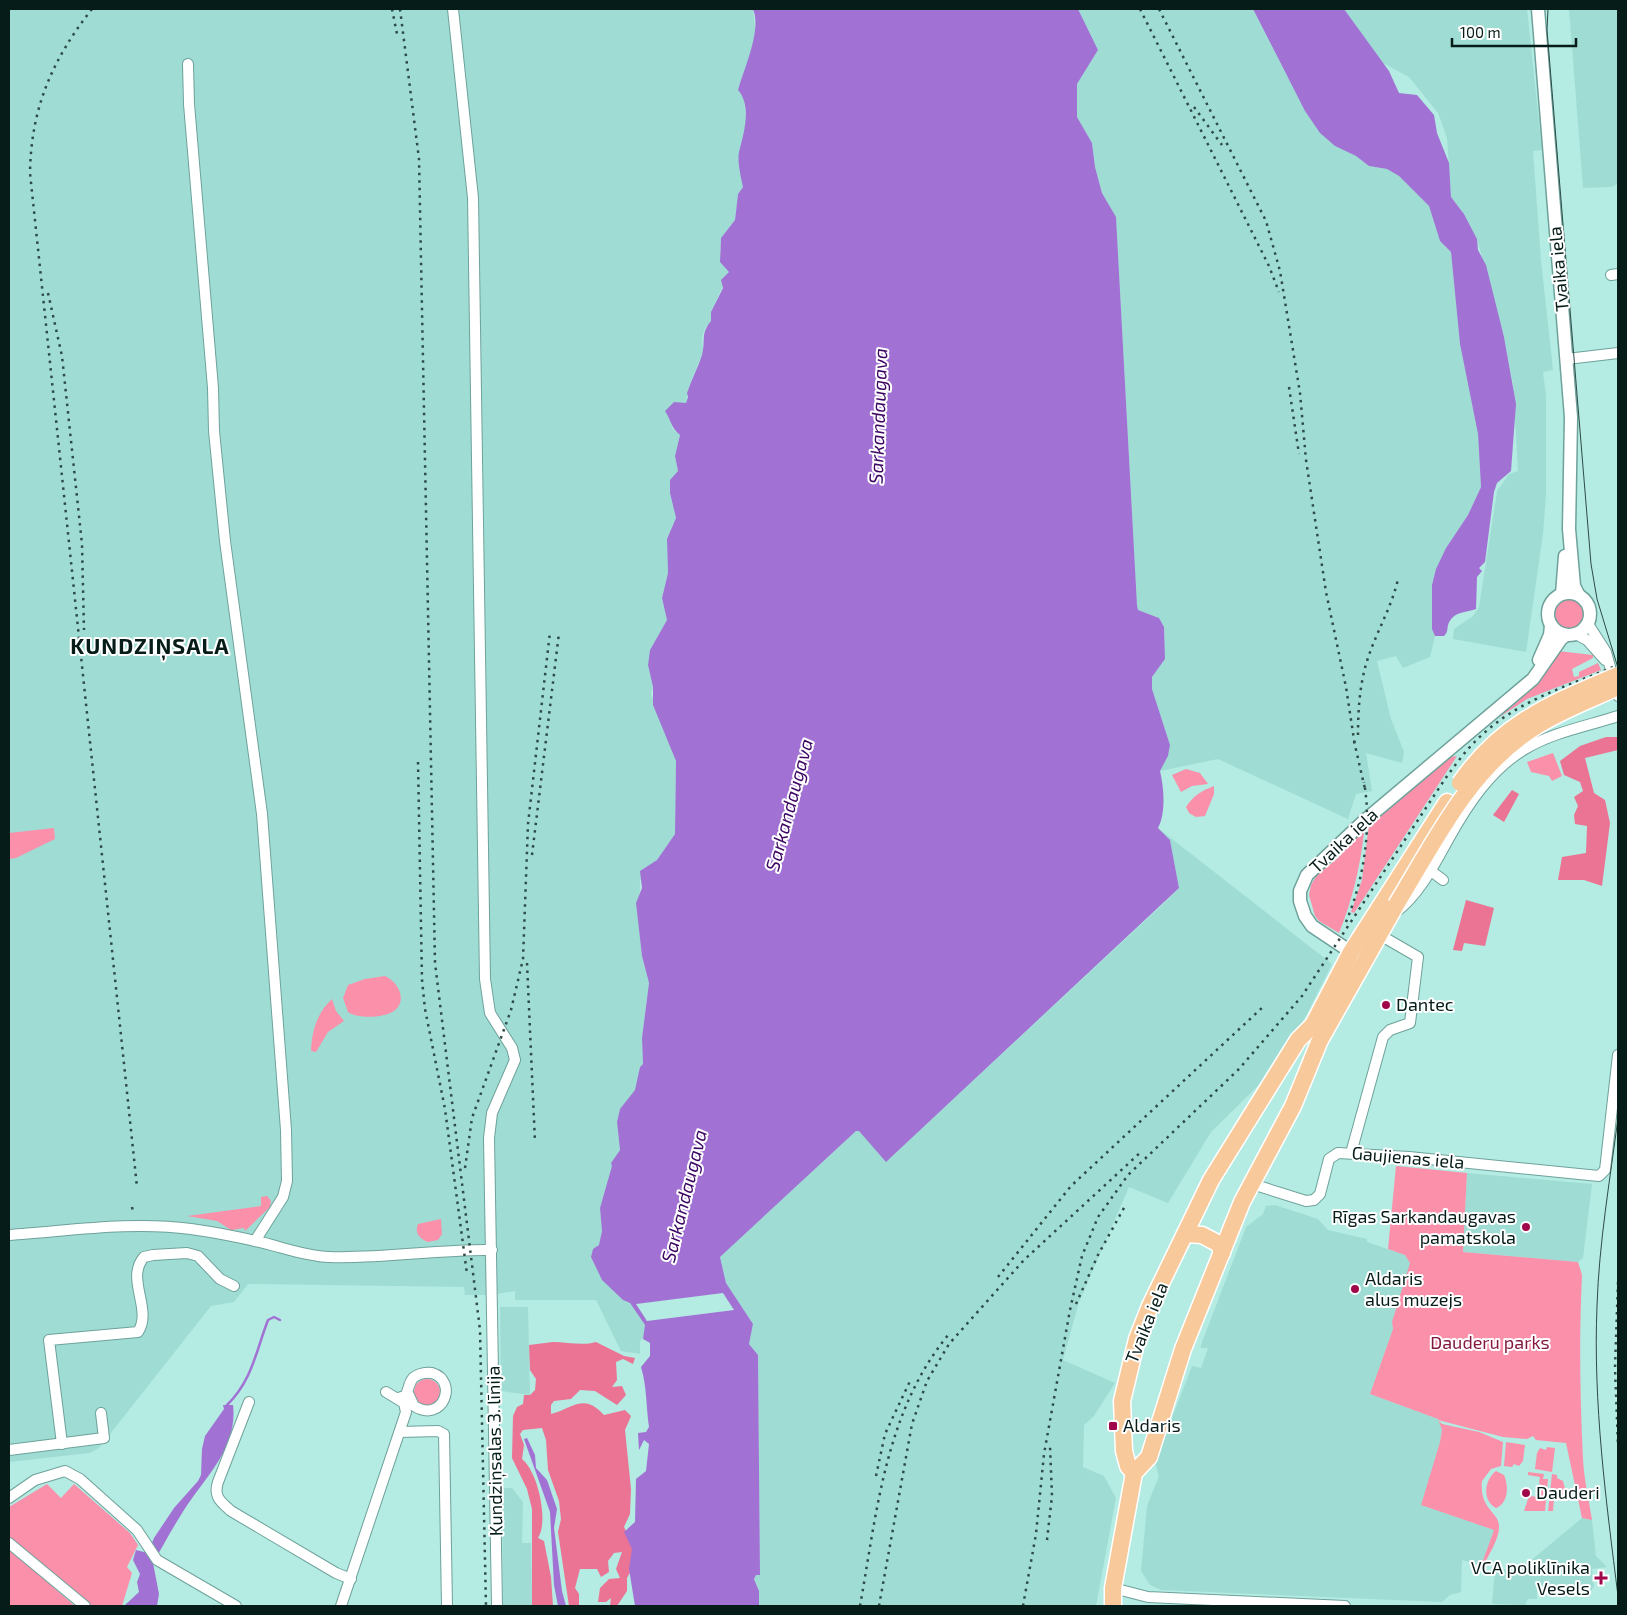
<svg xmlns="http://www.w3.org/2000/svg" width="1627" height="1615" viewBox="0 0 1627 1615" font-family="'Exo 2',sans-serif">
<rect width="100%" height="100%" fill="#b4ebe2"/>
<!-- built -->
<g fill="#9fddd4">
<polygon points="9,9 753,9 756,37 738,89 744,97 746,121 745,136 739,152 743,187 738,194 735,220 721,238 720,254 729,272 711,312 711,321 705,328 702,338 703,352 689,386 686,403 678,404 669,417 672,428 680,435 675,456 678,471 670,480 670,494 676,518 667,539 668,573 662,598 667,620 650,650 648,665 653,687 651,694 676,761 675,834 657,860 653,865 644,868 640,881 639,928 642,956 649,983 642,1038 643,1064 640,1067 636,1090 620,1110 617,1122 620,1150 611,1163 613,1166 600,1208 602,1231 596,1263 602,1278 623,1300 630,1303 645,1325 644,1337 640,1341 640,1354 621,1351 596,1300 515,1300 515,1291 492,1295 465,1295 464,1287 248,1284 234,1302 211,1306 99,1448 90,1453 9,1462"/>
<polygon points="1078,9 1253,9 1288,78 1335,146 1356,156 1369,166 1387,169 1399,176 1429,206 1440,241 1451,252 1460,344 1478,434 1481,487 1468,515 1446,548 1432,585 1432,629 1435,636 1430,657 1403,668 1396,656 1377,661 1391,719 1404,752 1402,763 1366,753 1372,791 1356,794 1348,819 1218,759 1160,771 1168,756 1170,745 1152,689 1152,677 1165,659 1164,627 1159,618 1138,610 1137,605 1116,218 1102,193 1095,167 1092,143 1077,117 1077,84 1098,50"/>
<polygon points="1344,9 1527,9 1542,150 1533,151 1541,260 1553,370 1543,372 1546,395 1546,494 1543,534 1526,652 1453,639 1454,629 1473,616 1479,607 1497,491 1509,474 1518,471 1513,384 1504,337 1477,239 1464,214 1451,197 1447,138 1438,113 1409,77 1381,62"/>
<polygon points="1569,9 1618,9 1618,184 1611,187 1583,188"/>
<polygon points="1158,828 1332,964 1307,1014 1270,1074 1211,1132 1168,1203 1129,1187 1079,1302 1063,1360 1115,1383 1094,1416 1084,1425 1083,1467 1104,1476 1116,1498 1096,1606 759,1606 759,1591 754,1579 756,1575 760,1575 758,1355 749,1344 753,1324 726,1283 720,1257 856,1131 859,1131 887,1161 1162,905 1179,888 1170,840"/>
<polygon points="1467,1173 1592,1184 1583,1258 1578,1262 1463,1252"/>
<polygon points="1275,1205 1318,1219 1328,1230 1367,1239 1367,1242 1405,1255 1411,1263 1392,1322 1393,1329 1370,1394 1438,1419 1442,1430 1440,1442 1422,1505 1494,1530 1481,1566 1462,1560 1461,1592 1450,1595 1442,1602 1161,1590 1150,1585 1141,1571 1147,1506 1159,1476 1155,1462 1192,1366 1201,1368 1206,1354 1208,1348 1201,1348 1201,1345 1246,1227 1263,1214 1266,1206"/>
<polygon points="500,1307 528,1307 530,1395 501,1391"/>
<polygon points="502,1488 512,1488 523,1502 522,1543 531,1543 532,1606 503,1606"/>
<polygon points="1582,1518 1592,1520 1596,1556 1607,1567 1592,1569 1594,1587 1588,1593 1537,1591 1537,1599 1528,1599 1525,1605 1492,1604 1495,1569 1515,1569 1528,1563"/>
</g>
<!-- green -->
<g fill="#fb90ab">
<circle cx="1569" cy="614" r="16"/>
<polygon points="1558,651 1593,655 1593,658 1572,669 1574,677 1579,676 1579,672 1598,663 1601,670 1527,699 1498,718"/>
<polygon points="1553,753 1562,776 1552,781 1549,776 1531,772 1527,762"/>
<polygon points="1457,756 1354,913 1351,912 1362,880 1369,824 1449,757"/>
<polygon points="1186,769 1200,773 1208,784 1192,786 1181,792 1172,775"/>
<path d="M1214 786V794L1205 816 1196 817 1189 813 1186 807C1193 796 1201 791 1214 786Z"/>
<polygon points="54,828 55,839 16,858 9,859 9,833"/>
<path d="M1361 832 1364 833C1360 868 1352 901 1339 933L1319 921 1315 916 1309 895 1311 885 1317 875 1338 858Z"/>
<path d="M385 976C398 982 408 1000 394 1011 384 1018 357 1019 348 1012L343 998 348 985 365 979Z"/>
<path d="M332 999 336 1011 344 1021 328 1032 316 1052 311 1051C312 1030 317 1013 332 999Z"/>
<path d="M1396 1166 1467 1173 1463 1252 1578 1262 1582 1275C1579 1337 1580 1399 1583 1459 1584 1480 1589 1500 1592 1520L1582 1518 1566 1443 1536 1440 1533 1436 1527 1439 1503 1437 1438 1420 1442 1424 1479 1432 1503 1442 1501 1466 1491 1469 1482 1481C1479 1510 1500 1512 1499 1527 1499 1540 1488 1555 1483 1567L1481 1566 1494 1530 1421 1505 1440 1442 1442 1430 1438 1419 1370 1394 1393 1329 1392 1322 1410 1263 1405 1255 1388 1249Z"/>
<polygon points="267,1196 271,1201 270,1207 245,1231 244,1228 231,1230 217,1221 187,1216 261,1206 261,1197"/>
<path d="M441 1219 442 1234 438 1240 428 1242C420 1239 414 1233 418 1224Z"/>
<circle cx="427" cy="1392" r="13"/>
<polygon points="1506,1442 1525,1445 1523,1461 1519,1466 1514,1464 1512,1467 1504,1466"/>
<polygon points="1547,1447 1555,1448 1552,1472 1535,1469 1537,1453 1540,1448 1546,1450"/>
<path d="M1496 1471 1504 1475C1509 1487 1508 1503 1496 1508 1482 1501 1484 1480 1496 1471Z"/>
<polygon points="1528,1472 1544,1474 1543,1479 1548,1479 1545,1511 1524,1511 1529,1496 1538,1497 1539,1491 1542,1486 1539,1483 1540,1477 1528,1475"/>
<polygon points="1552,1474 1557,1475 1557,1478 1563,1481 1565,1489 1562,1496 1554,1498 1553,1511 1548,1511"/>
<polygon points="47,1484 61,1498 74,1484 130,1533 138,1545 127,1567 132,1573 122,1606 90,1606 9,1539 9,1507"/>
<polygon points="9,1549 75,1606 9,1606"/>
</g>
<!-- forest -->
<g fill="#eb7494">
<polygon points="1606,737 1618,737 1618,750 1585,758 1594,793 1605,800 1610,823 1602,886 1584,880 1558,880 1562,857 1586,853 1587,826 1575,824 1574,815 1578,806 1574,797 1583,791 1580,782 1564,775 1560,761 1580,746"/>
<polygon points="1512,790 1519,794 1504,822 1493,815"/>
<polygon points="1466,900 1494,908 1485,946 1464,943 1462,951 1453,950"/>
<path d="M553 1342C567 1342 583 1346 596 1342L624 1356 635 1358 633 1364 623 1359 616 1362 617 1380 612 1387 622 1386 626 1395 617 1405 595 1391 580 1390 571 1399 554 1401 551 1405V1414C575 1407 584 1393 604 1415L625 1410 631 1416 625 1430 631 1489 630 1514 624 1527 633 1545 634 1565 627 1578V1591L617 1606H610L611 1598 606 1602H598L600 1588 609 1579 620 1578 616 1569 622 1552 614 1553 608 1561 609 1572 601 1577 597 1569H580L575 1588 579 1594V1606H569L558 1532 561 1519 559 1501 548 1470 546 1440 542 1428 523 1430 520 1434 524 1445 522 1459C538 1472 549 1521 538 1538L544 1541 551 1577 553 1606H532V1509L527 1489 512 1458 513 1416 517 1407 523 1404 524 1395H530L535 1390 536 1379 530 1370 529 1345Z"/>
</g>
<!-- water -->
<g fill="#a172d4">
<path d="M753 9H1078L1098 50 1077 84V117L1092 143 1095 167 1102 193 1116 217 1137 605 1138 610 1159 618 1164 627 1165 659 1152 677V689L1170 745 1168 756 1160 771C1164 788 1166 813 1158 828L1170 840 1179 888 886 1162 859 1131H856L720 1257 726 1283 753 1324 749 1344 758 1355 760 1575H756L754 1579 759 1591V1606H635L629 1569 632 1549 624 1532 635 1522 636 1479 646 1471 649 1444 644 1440 639 1450 638 1433 646 1432 649 1427C646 1406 647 1387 641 1367L650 1356V1343L643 1339 645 1325 630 1303 623 1300 602 1280 591 1257 593 1249 599 1245 602 1231 600 1208 612 1166 611 1163 620 1150 617 1122 620 1109 635 1090 640 1067 643 1064 642 1038 649 983 642 956 636 903 642 888 640 871 657 860 675 834 676 761 653 705V687L648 665 650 650 667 620 662 598 668 573 667 539 676 518 670 493V480L678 471 675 456 680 435C671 428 671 420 665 411L674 402 686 403 688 397 687 393C691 380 698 368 702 355 706 340 700 334 711 321V312L723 288 721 280 729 272 720 262 721 238 735 220 738 194 743 187C741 177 737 162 739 152 744 133 752 106 738 90 744 68 762 30 753 9Z"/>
<path d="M1253 9H1344L1389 71 1399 93 1417 95 1434 115 1437 133 1449 163 1451 197 1464 214 1477 239 1478 250 1486 265 1504 337 1516 404 1511 471 1497 483 1494 492 1485 562 1479 568 1482 571 1477 577 1476 609C1465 613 1453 611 1448 625 1447 630 1448 632 1444 636H1435L1432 629V585L1436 569 1446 548 1468 515 1481 487 1478 434 1460 344 1451 252 1440 241 1429 206 1399 176 1387 169 1369 166 1356 156 1335 146 1320 133 1305 111Z"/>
<path d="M223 1405H233C238 1448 205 1477 184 1510 173 1527 163 1546 153 1563L159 1594 157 1606H124L139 1592 137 1582 140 1574 133 1560 136 1550 148 1553 154 1538 174 1508 198 1481 201 1475 202 1449 205 1436 224 1409Z"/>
<polygon points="527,1438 535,1455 536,1468 547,1480 557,1509 554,1528 562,1591 566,1606 558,1606 554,1585 550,1512 524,1439"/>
</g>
<!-- pier -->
<polygon fill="#b4ebe2" points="723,1293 734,1310 647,1321 636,1304"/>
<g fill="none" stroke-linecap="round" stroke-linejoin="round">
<!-- stream -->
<path stroke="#a172d4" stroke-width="2.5" d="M227 1405C252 1381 256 1351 268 1320L274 1317 280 1320"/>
<defs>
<g id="minor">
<polyline points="453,9 473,198 485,979 490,1013 512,1048 515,1060 492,1113 489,1138 497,1606"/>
<polyline points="188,64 189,104 213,388 214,431 225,541 262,814 286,1130 287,1181 283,1197 255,1241"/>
<polyline points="1611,275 1618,274"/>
<polyline points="1567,359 1618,353"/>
<polyline points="1588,624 1606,652 1618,696"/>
<polyline points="1576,634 1587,640 1605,660"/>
<polyline points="1431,871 1443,880"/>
<path d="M1396 912C1420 894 1435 863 1449 838 1468 804 1491 769 1525 749 1553 732 1588 726 1618 716"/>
<polyline points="1351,1153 1383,1037 1390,1030 1410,1023 1418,957 1380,935"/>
<polyline points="1252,1184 1306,1201 1314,1200 1320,1194 1329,1159 1338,1153 1409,1157 1599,1176 1605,1170 1618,1055"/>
<path d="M9 1235C69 1231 131 1221 191 1229 212 1232 234 1236 255 1241 280 1246 303 1256 329 1257 383 1259 438 1249 492 1250"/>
<path d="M398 1398 405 1396C409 1390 408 1384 413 1378 418 1374 425 1372 432 1373 459 1381 443 1424 414 1406L408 1393"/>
<path d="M249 1402 218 1482C213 1497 221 1502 231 1511L336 1573 351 1579"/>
<polyline points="400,1432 438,1431 444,1434 447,1606"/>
<path d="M62 1444 49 1340 138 1332C153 1309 125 1279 144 1257L153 1255 187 1253 198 1256 220 1279 234 1286"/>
<polyline points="9,1450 104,1438 101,1413"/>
<polyline points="9,1498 35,1480 65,1471 80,1479 137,1530 157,1560 236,1606"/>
<polyline points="9,1543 85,1606"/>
<polyline points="1113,1588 1148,1597 1345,1606"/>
<polyline points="341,1606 406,1412 404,1403 386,1392"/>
</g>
<g id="tertiary">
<polyline points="1538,9 1571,417 1569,529 1574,586 1578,594"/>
<circle cx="1569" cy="614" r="21"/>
<polyline points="1562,594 1565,556"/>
<polyline points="1539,660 1550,635 1551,625"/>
<polyline points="1357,956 1312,926 1305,916 1300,901 1300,891 1307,875 1364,821 1533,679 1561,639 1566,635"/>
</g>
<g id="primary">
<polyline points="1185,1234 1202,1235 1219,1244 1222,1253"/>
<polyline points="1134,1473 1128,1466 1124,1451 1122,1401 1137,1339 1150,1306 1211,1180 1298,1040 1313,1025 1351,952 1447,802"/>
<polyline points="1113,1606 1113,1588 1134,1473 1149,1457 1183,1349 1242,1202 1293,1106 1320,1040 1396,905"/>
</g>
</defs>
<!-- minor casing -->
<use href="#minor" stroke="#6ea29b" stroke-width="12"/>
<!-- tertiary casing -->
<use href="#tertiary" stroke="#6ea29b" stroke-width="15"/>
<!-- primary casing -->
<use href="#primary" stroke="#fff" stroke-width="19"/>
<!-- minor -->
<use href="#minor" stroke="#fff" stroke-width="10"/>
<!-- tertiary -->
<use href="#tertiary" stroke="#fff" stroke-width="12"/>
<!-- primary -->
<use href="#primary" stroke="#f8ca9b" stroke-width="16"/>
<!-- tram -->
<g stroke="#2e4b47" stroke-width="1">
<polyline points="1548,9 1547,30 1591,564 1597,599 1618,668"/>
<path d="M1618 1118C1610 1180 1599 1243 1597 1306 1593 1404 1606 1500 1618 1596"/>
</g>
<!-- rail -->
<g stroke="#2e4b47" stroke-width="2.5" stroke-dasharray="2.5 5" stroke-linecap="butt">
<path d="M92 9C52 60 31 108 30 173L137 1187"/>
<polyline points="392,9 397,34"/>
<polyline points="400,9 419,159 435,963 480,1330 486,1606"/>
<polyline points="1140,9 1269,266 1279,292"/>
<polyline points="1159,9 1266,221 1280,271 1300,393 1306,460 1326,592 1346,687 1355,746"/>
<polyline points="1194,107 1222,145"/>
<polyline points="48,293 62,356 82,544 84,630"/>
<polyline points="1289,387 1299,454"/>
<path d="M1358 735C1358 708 1360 680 1369 655 1378 629 1392 606 1398 579"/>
<polyline points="1354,741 1365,789"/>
<polyline points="418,762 422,980 425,1009 445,1109 467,1274"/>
<polyline points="532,855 559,633"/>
<path d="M1346 922C1364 879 1372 828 1364 782"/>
<polyline points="527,963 535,1142"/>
<polyline points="465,1168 472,1118 511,1010 523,959 528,824 550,632"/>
<polyline points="132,1207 133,1212"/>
<polyline points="998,1277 1071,1186 1265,1005"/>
<polyline points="1618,1282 1615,1368 1618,1445"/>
<polyline points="1076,1304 1098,1255 1125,1206"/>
<polyline points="876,1476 885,1434 911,1379"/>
<polyline points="1047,1540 1052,1496 1050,1446"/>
<path d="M860 1606C877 1512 885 1411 949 1334"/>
<polyline points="879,1606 912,1424 927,1381 949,1344 965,1326 1024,1260 1142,1151"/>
<path d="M1023 1606 1036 1534 1044 1454 1070 1310 1082 1256 1098 1217 1128 1175 1239 1069 1302 996 1445 779C1456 764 1467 748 1482 735 1520 699 1571 685 1618 665"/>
</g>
<defs>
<g id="primary-bridge">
<path d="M1460 783C1502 722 1553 703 1618 675"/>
<path d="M1396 905C1435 841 1468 771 1532 729 1559 711 1590 700 1618 687"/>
</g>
</defs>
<!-- primary-bridge casing -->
<use href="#primary-bridge" stroke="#fff" stroke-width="19" stroke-linecap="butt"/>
<!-- primary-bridge -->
<use href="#primary-bridge" stroke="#f8ca9b" stroke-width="16"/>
</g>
<!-- markers -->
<g fill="#a0064a" stroke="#fff" stroke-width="2">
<circle cx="1386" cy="1005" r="5"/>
<circle cx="1526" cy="1227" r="5"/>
<circle cx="1355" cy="1289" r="5"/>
<rect x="1108" y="1421" width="10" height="10" rx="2.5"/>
<circle cx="1526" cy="1493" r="5"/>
<path d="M1598.5 1570.5h5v5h5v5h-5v5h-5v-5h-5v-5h5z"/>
</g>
<g text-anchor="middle" stroke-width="4" stroke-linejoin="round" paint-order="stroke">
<!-- street labels -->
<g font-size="18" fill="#061c19" stroke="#fff">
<text transform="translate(1559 269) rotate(-95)" y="6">Tvaika iela</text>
<text transform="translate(1344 841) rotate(-43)" y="6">Tvaika iela</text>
<text transform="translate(1408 1158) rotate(5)" y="6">Gaujienas iela</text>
<text transform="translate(1147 1323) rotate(-68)" y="6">Tvaika iela</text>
<text transform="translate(495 1451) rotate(-91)" y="6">Kundziņsalas 3. līnija</text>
</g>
<!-- poi labels -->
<g font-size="18" fill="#061c19" stroke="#fff" text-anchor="start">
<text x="1396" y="1011">Dantec</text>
<text x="1516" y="1223" text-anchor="end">Rīgas Sarkandaugavas<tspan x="1516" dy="21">pamatskola</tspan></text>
<text x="1365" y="1285">Aldaris<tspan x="1365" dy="21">alus muzejs</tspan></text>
<text x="1123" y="1432">Aldaris</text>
<text x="1536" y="1499">Dauderi</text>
<text x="1590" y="1574" text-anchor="end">VCA poliklīnika<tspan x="1590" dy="21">Vesels</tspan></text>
</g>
<!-- park labels -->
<g font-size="18" fill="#841940" stroke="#fff">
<text x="1490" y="1349">Dauderu parks</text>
</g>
<!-- water labels -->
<g font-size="19" font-style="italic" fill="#3c0662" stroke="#fff">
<text transform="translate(878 416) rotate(-88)" y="7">Sarkandaugava</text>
<text transform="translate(789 805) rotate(-75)" y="7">Sarkandaugava</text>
<text transform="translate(684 1196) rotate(-76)" y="7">Sarkandaugava</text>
</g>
<!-- district labels -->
<g font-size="22" font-weight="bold" letter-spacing="1" fill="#061c19" stroke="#fff">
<text x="150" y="654">KUNDZIŅSALA</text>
</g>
</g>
<!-- border -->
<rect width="1627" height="1615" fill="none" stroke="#061c19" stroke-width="20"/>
<!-- scale -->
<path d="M1452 38v8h124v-8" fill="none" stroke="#061c19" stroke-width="2.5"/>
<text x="1460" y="38" font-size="15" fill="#061c19" stroke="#ffffff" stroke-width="4" paint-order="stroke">100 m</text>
</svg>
